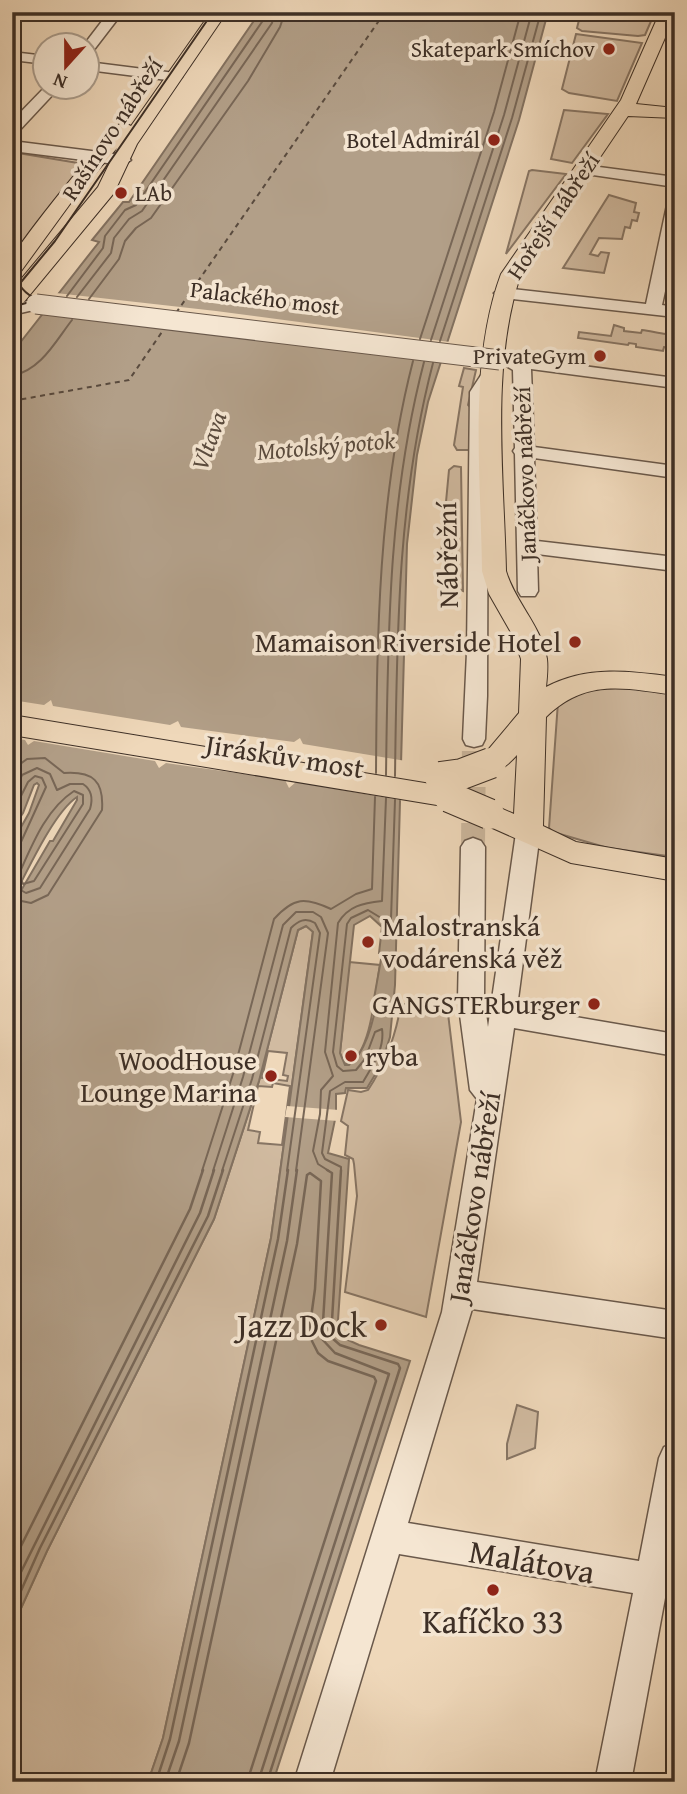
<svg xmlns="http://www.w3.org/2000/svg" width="687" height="1794" viewBox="0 0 687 1794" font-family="'Gentium Book Plus',serif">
<rect width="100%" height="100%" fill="#efd8ba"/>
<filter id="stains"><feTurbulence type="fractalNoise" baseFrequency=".00286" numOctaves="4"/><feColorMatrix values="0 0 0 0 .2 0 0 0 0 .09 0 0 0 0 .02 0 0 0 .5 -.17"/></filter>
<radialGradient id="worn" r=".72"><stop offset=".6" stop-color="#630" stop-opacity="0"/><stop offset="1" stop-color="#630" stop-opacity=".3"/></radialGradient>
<!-- green -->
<g fill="#d1bba1" stroke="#877564" stroke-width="2" fill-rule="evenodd">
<polygon points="581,12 655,12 645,35 638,36 582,31 577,28"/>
<polygon points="576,34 642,43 617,101 569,93 562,89"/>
<polygon points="564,110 608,114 572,163 551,159"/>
<polygon points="12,152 84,164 12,255"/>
<polygon points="532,170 566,174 506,254 529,171"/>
<polygon points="609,195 636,203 634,212 639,213 637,221 632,220 630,228 625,227 622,239 599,238 590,254 598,256 601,252 609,253 604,273 563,268"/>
<path d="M614 325 624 328V331L641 333 642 330C650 331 658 333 666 334V338L675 339V348L664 347 663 351 636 347V344L629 343 628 345 578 338 579 332 611 336Z"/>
<polygon points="464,368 476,370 468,405 472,409 471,450 457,450 454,445 463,387 459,386"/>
<polygon points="454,466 461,467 463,591 449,585 452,581 441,555 449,470"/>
<polygon points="615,686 675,694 675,857 608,848 553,832 549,828 558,702 577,692"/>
<path d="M306 926 313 931 271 1238 163 1738 148 1782H12V1628L47 1551 214 1219 259 1081 298 930ZM268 1051 287 1053 283 1075 288 1076 287 1081 262 1078ZM273 1083 290 1086 282 1145 258 1143 260 1132 248 1130 258 1086 272 1087Z"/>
<path d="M349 962 380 965C375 991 372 1049 349 1065L344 1063 340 1053Z"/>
<path d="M401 1004 447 1005 461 1122 426 1317 345 1292 357 1196 354 1164 353 1159 345 1155 348 1126 341 1121 348 1090 361 1092 368 1090C386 1063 396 1035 401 1004Z"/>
<polygon points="517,1405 538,1412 535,1448 507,1459 507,1444"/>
</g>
<!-- water -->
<path fill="#b29f88" stroke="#837261" stroke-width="2" fill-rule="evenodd" d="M260 12H548L519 120 428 402 417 455 407 544 395 985 390 1037 381 1065 367 1088H346L345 1093 336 1094V1115L328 1153 349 1159 337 1335 359 1345 410 1361 273 1782H148L163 1738 271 1238 313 932 306 926 298 930 259 1081 214 1219 47 1551 12 1628V906L50 841H53L77 800V797C53 813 26 874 12 900V843L29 813 39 785 37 783 34 785 23 813 12 829V353L99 242 92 240 123 202H129ZM370 916 382 927 379 953 382 954 373 1004 376 1005C373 1022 365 1054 349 1065H345L340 1053 354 925Z"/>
<!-- pier -->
<g fill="#efd8ba">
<polygon points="56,293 216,311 450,342 445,358 44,308"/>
<polygon points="12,700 44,705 51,700 53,706 170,725 178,721 181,727 294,742 300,738 303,744 406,761 405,801 296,782 289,788 285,780 166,763 159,768 155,761 34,741 28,745 25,740 12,738"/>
<polygon points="287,1106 339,1110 338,1121 285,1117"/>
</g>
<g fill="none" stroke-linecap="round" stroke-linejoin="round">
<!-- shore-far1 -->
<g stroke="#786757" stroke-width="2">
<polyline points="67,296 103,248 105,236 125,210 136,205 264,19 265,12"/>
<polyline points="77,297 111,253 114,238 129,219 142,211 272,23 274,12"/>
<polyline points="89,299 119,259 125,241 136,228 151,218 248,81 280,27 285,12"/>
<polyline points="420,339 494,112 521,12"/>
<polyline points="431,340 504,115 532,12"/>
<polyline points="440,341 512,118 541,12"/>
<path d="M12 376C41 370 55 342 72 320"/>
<path d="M12 770 27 759 45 758 64 773C93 771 104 781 102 810L48 895 31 903 12 899"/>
<path d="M376 773C377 634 378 497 413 361"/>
<path d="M386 775C388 634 388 500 424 362"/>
<path d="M395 776C397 635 397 501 433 363"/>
<path d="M74 791 83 795V804L34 881 23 884 19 874C32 845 46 809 74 791Z"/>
<path d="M12 798 22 775 37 768 50 774 57 790 70 784H83C92 790 93 799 90 809L40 888 26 893 12 885"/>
<polyline points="12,814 28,782 35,776 42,778 46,787 21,842 12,845"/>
<path d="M202 1171 233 1074 274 919C294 897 305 897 331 909L356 894 372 889 375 797"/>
<polyline points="213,1171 243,1077 283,925 296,912 313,912 321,917 328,933 296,1171"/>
<path d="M222 1171 252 1079 291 928C298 921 305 917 315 923L320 933 287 1171"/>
<path d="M329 1171 318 1164 313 1151 320 1114 321 1090 333 1076 325 1052 338 923C348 906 363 903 382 901L386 798"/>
<path d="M341 1171V1167L325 1159 322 1153 330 1091 345 1082H363C372 1066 385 1049 382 1029L375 1032 365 1059 356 1070 343 1071 337 1066 333 1052 347 924 351 918 368 910 386 921 391 919 395 800"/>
</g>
<!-- shore -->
<g stroke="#786757" stroke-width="2.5">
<polyline points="12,1564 190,1209 203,1170"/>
<polyline points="12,1590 200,1213 214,1170"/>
<polyline points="12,1611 40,1548 208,1216 223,1170"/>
<polyline points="156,1782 170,1739 278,1239 288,1170"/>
<polyline points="165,1782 179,1741 287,1241 297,1170"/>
<polyline points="176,1782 189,1743 297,1244 307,1175 310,1173 321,1181 315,1289 310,1325 312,1341 318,1353 328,1361 374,1377 376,1381 247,1782"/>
<polyline points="258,1782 389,1374 335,1353 322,1339 332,1173 327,1170"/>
<polyline points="267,1782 400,1368 398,1364 340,1345 331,1337 341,1170"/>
</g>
<!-- ferry -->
<g stroke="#5a4b3e" stroke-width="2" stroke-dasharray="5 4.5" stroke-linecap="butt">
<polyline points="176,313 385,12"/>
<polyline points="12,401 129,380 164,329"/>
</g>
<!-- minor-tunnel -->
<polyline stroke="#cbb69c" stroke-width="24" stroke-dasharray="24 12" stroke-linecap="butt" points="473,847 474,739"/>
<defs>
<g id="minor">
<polygon points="109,12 123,12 93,51 88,52 88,46 83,46"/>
<polygon points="12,52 46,56 46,64 12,60"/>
<polygon points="88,62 175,73 182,77 175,81 88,70"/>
<polygon points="46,86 59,88 17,133 12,134 12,121"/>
<polygon points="12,141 123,155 131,160 123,165 12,151"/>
<polygon points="584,165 675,177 675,187 579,173 576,170"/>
<polygon points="675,200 675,245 662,305 675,307 675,317 503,298 494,293 503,288 646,304 667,205"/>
<polygon points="36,299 45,304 42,308 12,315 12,305"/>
<polygon points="507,356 675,378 675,388 531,369 534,447 675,466 675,478 534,458 537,541 675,557 675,571 537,554 538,591 535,596 521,596 518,591 515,454 513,451 515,448 513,370 498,361"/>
<polygon points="491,368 500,373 488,392 487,696 485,739 482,745 474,747 466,745 463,739 467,652 470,392 485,369"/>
<polygon points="528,824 536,827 540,833 517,1007 675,1034 675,1056 514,1028 477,1282 675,1311 675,1339 472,1309 408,1523 639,1561 659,1458 664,1447 675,1442 675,1544 671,1566 675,1566 675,1599 665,1598 631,1782 595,1782 633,1593 399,1554 330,1782 294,1782 442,1312 477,1099 470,1090 458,1000 461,847 465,841 473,838 481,841 485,847 484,1000 488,1027 516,833 520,827"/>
</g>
<g id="major">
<path d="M211 12H227L137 144 114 193 19 308 12 310V290L98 187 117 148 78 193 19 274 12 276C12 270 11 260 14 255 22 239 113 124 123 122L131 126Z"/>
<path d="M660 12H675V15L636 104 675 108V118L628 116 521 274C490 364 504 477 506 571 515 602 542 627 547 659 548 668 547 678 546 687 587 665 631 671 675 677V695C624 688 586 678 546 717L543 826 576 842 675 859V881L571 863 479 822 475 814 479 806 489 803 514 814 517 755C506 767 497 775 481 770L477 763 519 713 521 659 513 636 489 594 482 571C481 476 468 363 501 274L621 100Z"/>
<polygon points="12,715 449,787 459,790 463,797 459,804 449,807 12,735"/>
</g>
</defs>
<!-- minor casing -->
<use href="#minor" stroke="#6a594b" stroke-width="3"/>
<!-- major casing -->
<use href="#major" stroke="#3d2f26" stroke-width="2"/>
<!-- minor -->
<use href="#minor" fill="#f5e6d2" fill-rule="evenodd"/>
<!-- major -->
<use href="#major" fill="#efd8ba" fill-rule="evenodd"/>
<!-- tram -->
<g stroke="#3d2f26" stroke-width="2">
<path d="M21 277 19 284C27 297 39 301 54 304"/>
<polyline points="12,293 55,241 213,12"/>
<polyline points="12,307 26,303"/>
</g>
<defs>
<polyline id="minor-bridge" points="36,304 500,360"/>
<g id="major-bridge">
<polyline points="440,777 462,774 491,763"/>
<polyline points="449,797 489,814"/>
</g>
</defs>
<!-- minor-bridge casing -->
<use href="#minor-bridge" stroke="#6a594b" stroke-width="21" stroke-linecap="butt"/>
<!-- major-bridge casing -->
<use href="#major-bridge" stroke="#3d2f26" stroke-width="32" stroke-linecap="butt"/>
<!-- minor-bridge -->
<use href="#minor-bridge" stroke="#f5e6d2" stroke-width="19"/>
<!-- major-bridge -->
<use href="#major-bridge" stroke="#efd8ba" stroke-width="30"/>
</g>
<!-- markers -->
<g fill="#8f2418" stroke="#f5e6d2" stroke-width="2.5">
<circle cx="609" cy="49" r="7"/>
<circle cx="494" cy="140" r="7"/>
<circle cx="121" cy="193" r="7"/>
<circle cx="600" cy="356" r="7"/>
<circle cx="575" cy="642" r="7"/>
<circle cx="368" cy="942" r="7"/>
<circle cx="594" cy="1004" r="7"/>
<circle cx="351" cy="1056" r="7"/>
<circle cx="271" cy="1076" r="7"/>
<circle cx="381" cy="1325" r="7"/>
<circle cx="493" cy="1590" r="7"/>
</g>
<g text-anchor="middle" stroke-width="7" stroke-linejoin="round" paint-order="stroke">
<!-- far-poi labels -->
<g font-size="23" fill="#3d2f26" stroke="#f5e6d2" text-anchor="end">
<text x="595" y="57">Skatepark Smíchov</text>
<text x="480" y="148">Botel Admirál</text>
<text x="135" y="201" text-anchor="start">LAb</text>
<text x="586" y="364">PrivateGym</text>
</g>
<!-- far-street labels -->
<g font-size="23" fill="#3d2f26" stroke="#f5e6d2">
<text transform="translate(112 129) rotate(-57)" y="8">Rašínovo nábřeží</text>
<text transform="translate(553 216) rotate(-56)" y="8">Hořejší nábřeží</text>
<text transform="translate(265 298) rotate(7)" y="8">Palackého most</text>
<text transform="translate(525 474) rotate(-92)" y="8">Janáčkovo nábřeží</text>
</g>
<!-- far-water labels -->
<g font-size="24" font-style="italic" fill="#5a4b3e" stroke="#f5e6d2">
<text transform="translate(209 441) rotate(-70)" y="8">Vltava</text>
<text transform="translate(326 446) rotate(-5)" y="8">Motolský potok</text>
</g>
<!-- street labels -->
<g font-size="28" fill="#3d2f26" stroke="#f5e6d2">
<text transform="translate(447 555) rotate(-91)" y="10">Nábřežní</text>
<text transform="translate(285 756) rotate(9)" y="10">Jiráskův most</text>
<text transform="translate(474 1197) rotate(-81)" y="10">Janáčkovo nábřeží</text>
</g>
<!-- poi labels -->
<g font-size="28" fill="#3d2f26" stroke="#f5e6d2" text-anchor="end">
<text x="561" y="652">Mamaison Riverside Hotel</text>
<text x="382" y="936" text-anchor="start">Malostranská<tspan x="382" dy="32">vodárenská věž</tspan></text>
<text x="580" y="1014">GANGSTERburger</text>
<text x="365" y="1066" text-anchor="start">ryba</text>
<text x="257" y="1070">WoodHouse<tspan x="257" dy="32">Lounge Marina</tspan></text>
</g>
<!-- near-poi labels -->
<g font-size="33" fill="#3d2f26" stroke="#f5e6d2" text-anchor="end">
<text x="367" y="1337">Jazz Dock</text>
<text x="493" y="1633" text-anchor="middle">Kafíčko 33</text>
</g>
<!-- near-street labels -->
<g font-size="33" fill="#3d2f26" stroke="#f5e6d2">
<text transform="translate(532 1561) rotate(10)" y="12">Malátova</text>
</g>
</g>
<!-- margin -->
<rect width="687" height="1794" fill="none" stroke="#efd8ba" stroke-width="42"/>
<rect x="14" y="14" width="659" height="1766" fill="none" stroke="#3d2f26" stroke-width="3.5"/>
<rect x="21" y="21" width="645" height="1752" fill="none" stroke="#3d2f26" stroke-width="2"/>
<!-- north arrow -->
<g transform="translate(66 66) rotate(201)"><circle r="33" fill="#f5e6d2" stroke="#ab9d8d" stroke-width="2"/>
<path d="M0-5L12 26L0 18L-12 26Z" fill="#8f2418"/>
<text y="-10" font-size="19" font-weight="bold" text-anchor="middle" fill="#3d2f26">N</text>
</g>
<rect width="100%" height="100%" filter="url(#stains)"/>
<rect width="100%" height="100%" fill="url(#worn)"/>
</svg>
